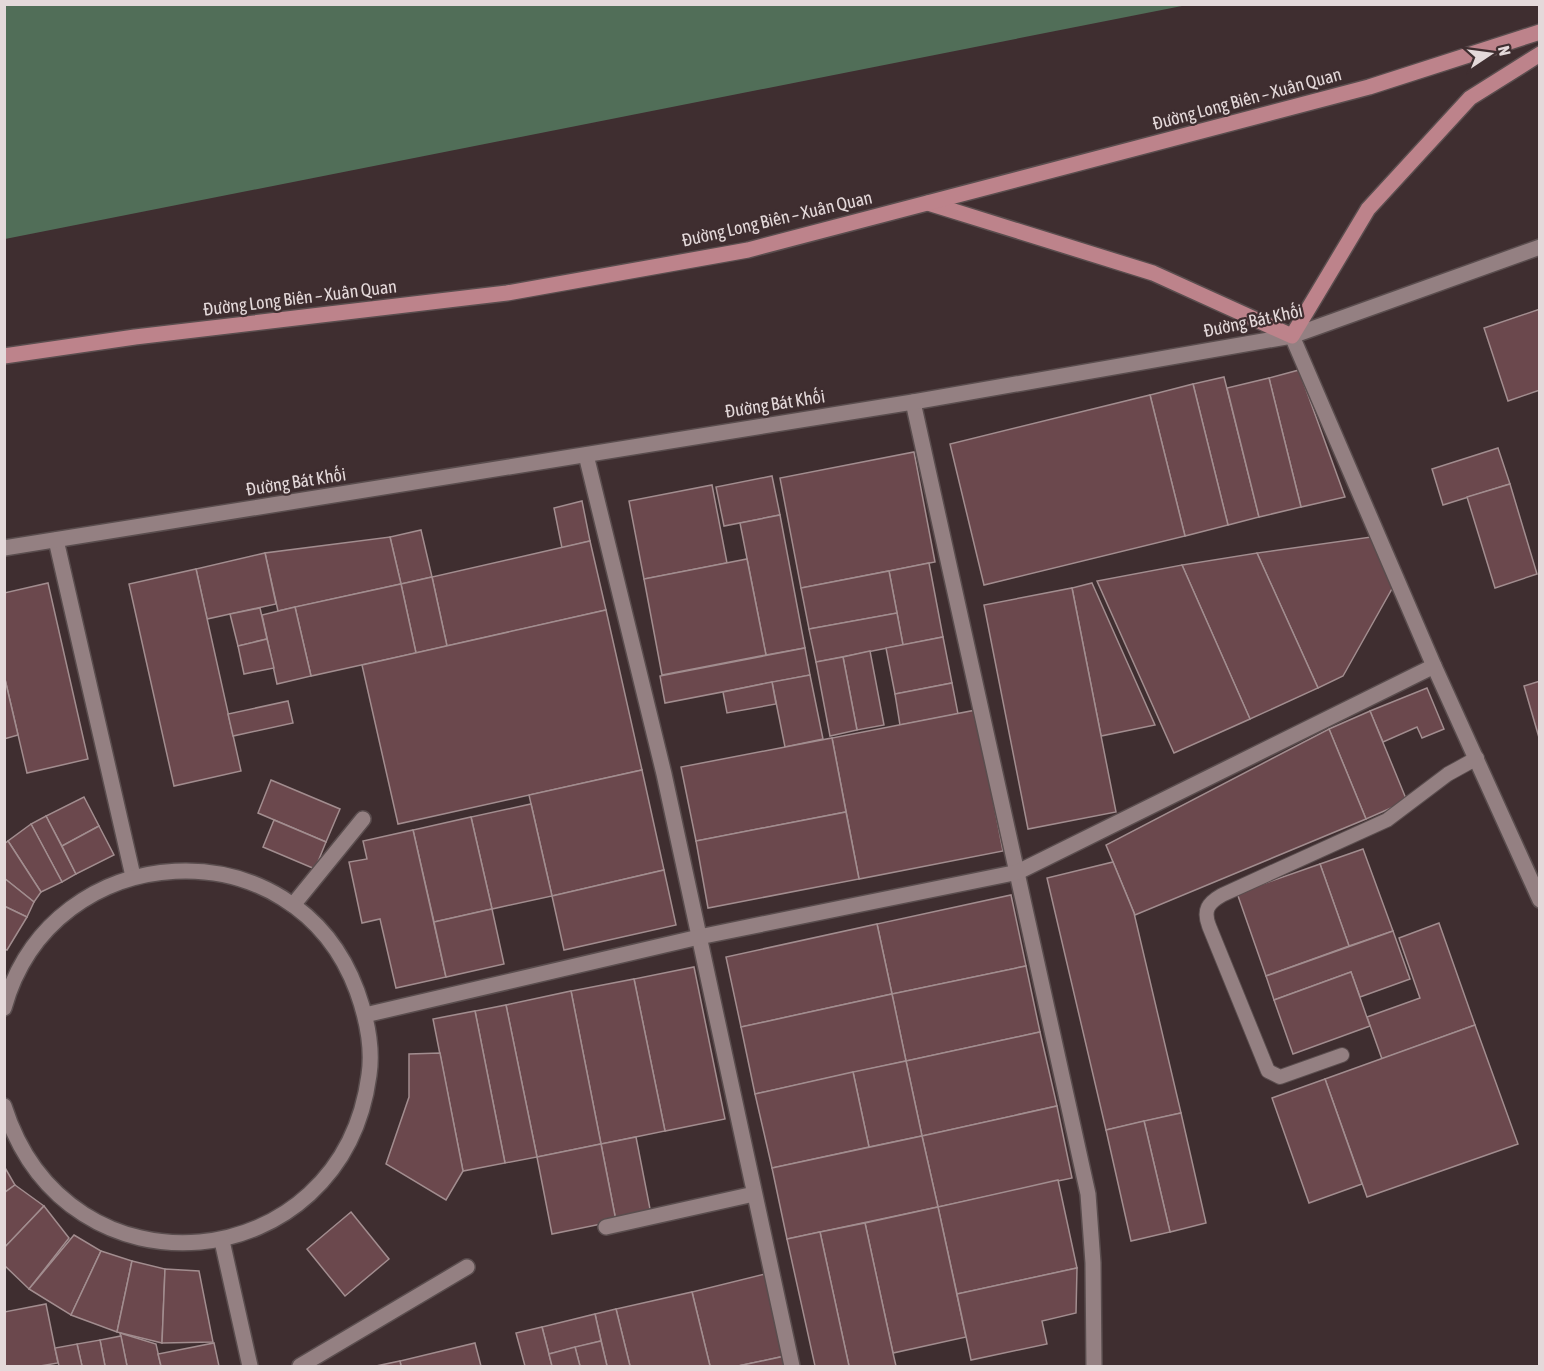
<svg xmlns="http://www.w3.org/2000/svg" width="1544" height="1371" viewBox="0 0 1544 1371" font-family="'Asap Condensed',sans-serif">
<rect width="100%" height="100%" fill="#3f2e30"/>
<!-- forest -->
<polygon fill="#516e58" points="5,4 1187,4 1187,5 5,239"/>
<!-- building -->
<g fill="#6b484d" stroke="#a28d8f" stroke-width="1.5">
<polygon points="1540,309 1540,390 1508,401 1484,328"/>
<polygon points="1299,370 1345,497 1301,507 1269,378"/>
<polygon points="1224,377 1259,517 1228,525 1193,384"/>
<polygon points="1269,378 1301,507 1259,517 1227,388"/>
<polygon points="1193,384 1228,525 1185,536 1150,395"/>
<polygon points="1150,395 1185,536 984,585 950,444"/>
<polygon points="1498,448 1510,484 1443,505 1432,469"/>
<polygon points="914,452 935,562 801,588 780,478"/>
<polygon points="772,476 780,515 724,526 716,487"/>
<polygon points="1510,484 1537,574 1495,588 1467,497"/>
<polygon points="712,485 727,563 644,579 629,501"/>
<polygon points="582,501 590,541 562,548 554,508"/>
<polygon points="780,515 805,648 766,655 740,523"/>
<polygon points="421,530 432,577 401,584 390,537"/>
<polygon points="390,537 401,584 278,611 265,553"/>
<polygon points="1371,537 1393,587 1343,676 1318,688 1257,553"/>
<polygon points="590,541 606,610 447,646 432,577"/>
<polygon points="265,553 276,604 207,619 196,569"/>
<polygon points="1257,553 1318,688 1250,719 1182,565"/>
<polygon points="747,559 766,655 662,675 644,579"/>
<polygon points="929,563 943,637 903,645 889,571"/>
<polygon points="1182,565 1250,719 1174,753 1097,581"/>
<polygon points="196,569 241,771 174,786 129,584"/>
<polygon points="889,571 897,613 809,629 801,588"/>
<polygon points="432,577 447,646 416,653 401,584"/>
<polygon points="48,583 88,759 27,773 4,675 4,593"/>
<polygon points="1092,583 1155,725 1101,736 1072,588"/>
<polygon points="401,584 416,653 311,676 295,607"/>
<polygon points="1072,588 1116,812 1028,829 984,605"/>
<polygon points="295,607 311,676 277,684 262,615"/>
<polygon points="260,608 267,639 238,646 230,614"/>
<polygon points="606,610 642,770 398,824 362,665"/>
<polygon points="897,613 903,645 816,662 809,629"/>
<polygon points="943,637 952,683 895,694 886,648"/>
<polygon points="267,639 274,668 244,674 238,646"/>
<polygon points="805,648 810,675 665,703 660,676"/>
<polygon points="870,651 884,725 857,730 843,657"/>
<polygon points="843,657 857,730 830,736 816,662"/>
<polygon points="4,675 18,735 4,739"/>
<polygon points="810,675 823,739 785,747 772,682"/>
<polygon points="1540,681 1540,741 1524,686"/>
<polygon points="772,682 776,704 727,713 723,692"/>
<polygon points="952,683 958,714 900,725 895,694"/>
<polygon points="1427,688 1444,729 1422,738 1417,727 1383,742 1370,711"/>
<polygon points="288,701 293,723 233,736 228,714"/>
<polygon points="976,710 1003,851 859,879 832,738"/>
<polygon points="1370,711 1407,801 1366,819 1329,729"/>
<polygon points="1329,729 1366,819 1135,915 1106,845"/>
<polygon points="832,738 846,812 696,841 681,767"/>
<polygon points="642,770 664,870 552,896 529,795"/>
<polygon points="271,780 340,809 326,842 258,813"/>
<polygon points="84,797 99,826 62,846 46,816"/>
<polygon points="531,804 552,896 492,909 471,817"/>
<polygon points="846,812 859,879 708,908 696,841"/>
<polygon points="46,816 76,874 62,882 31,824"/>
<polygon points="471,817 492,909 434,922 413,830"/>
<polygon points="274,820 326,842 315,869 263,847"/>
<polygon points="31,824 62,882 41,892 8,841"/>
<polygon points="99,826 114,855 76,874 62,846"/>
<polygon points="413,830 446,977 396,988 380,919 362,923 349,862 367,859 363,841"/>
<polygon points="8,841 41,892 34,902 4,878 4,844"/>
<polygon points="1363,849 1393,931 1349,946 1320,864"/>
<polygon points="1113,862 1134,913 1181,1113 1106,1130 1047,878"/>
<polygon points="1320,864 1349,946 1266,976 1237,893"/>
<polygon points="664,870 676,925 564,950 552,896"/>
<polygon points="4,878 34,902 27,917 4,906"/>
<polygon points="1011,895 1026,966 892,994 877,924"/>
<polygon points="4,906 27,917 7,950 4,949"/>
<polygon points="492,909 504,964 446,977 434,922"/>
<polygon points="1439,923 1475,1025 1382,1059 1367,1017 1420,998 1399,938"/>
<polygon points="877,924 892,994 741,1027 726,957"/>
<polygon points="1393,931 1410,979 1360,997 1351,972 1274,1000 1266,976"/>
<polygon points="1026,966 1040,1032 906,1061 892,994"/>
<polygon points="694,967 725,1119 665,1131 634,979"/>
<polygon points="1351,972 1370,1026 1293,1054 1274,1000"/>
<polygon points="634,979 665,1131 601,1144 571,991"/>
<polygon points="571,991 601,1144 537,1157 506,1005"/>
<polygon points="892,994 906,1061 755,1094 741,1027"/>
<polygon points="506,1005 537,1157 505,1163 475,1011"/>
<polygon points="475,1011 505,1163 463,1171 433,1019"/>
<polygon points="1475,1025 1518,1144 1367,1197 1325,1079"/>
<polygon points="1040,1032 1057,1106 922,1136 906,1061"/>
<polygon points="440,1053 463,1171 446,1200 386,1164 409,1097 409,1054"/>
<polygon points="906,1061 922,1136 869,1147 853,1072"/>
<polygon points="853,1072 869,1147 772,1168 755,1094"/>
<polygon points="1325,1079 1362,1184 1309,1203 1272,1098"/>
<polygon points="1057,1106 1072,1178 938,1207 922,1136"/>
<polygon points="1181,1113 1206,1223 1170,1232 1144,1121"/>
<polygon points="1144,1121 1170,1232 1131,1241 1106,1130"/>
<polygon points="922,1136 938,1207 787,1239 772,1168"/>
<polygon points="636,1137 651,1214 616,1221 601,1144"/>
<polygon points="601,1144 616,1221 552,1234 537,1157"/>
<polygon points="4,1166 15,1185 4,1193"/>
<polygon points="1058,1180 1077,1268 957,1294 938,1207"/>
<polygon points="15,1185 44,1206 4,1248 4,1193"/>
<polygon points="44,1206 69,1238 29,1289 4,1265 4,1248"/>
<polygon points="938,1207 966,1337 893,1353 865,1223"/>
<polygon points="351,1212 389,1259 345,1296 307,1249"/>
<polygon points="865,1223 893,1353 896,1366 849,1366 820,1232"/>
<polygon points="820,1232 849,1366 815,1366 787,1239"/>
<polygon points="74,1235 101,1251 71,1315 29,1289"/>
<polygon points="101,1251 132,1261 117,1332 71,1315"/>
<polygon points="132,1261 165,1269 162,1343 117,1332"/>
<polygon points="1077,1268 1076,1313 1042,1321 1047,1344 971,1360 957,1294"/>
<polygon points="165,1269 199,1271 213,1342 162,1343"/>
<polygon points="765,1274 785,1356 738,1366 710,1366 692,1292"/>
<polygon points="692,1292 710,1366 630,1366 616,1309"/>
<polygon points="46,1304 58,1363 40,1366 4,1366 4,1312"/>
<polygon points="616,1309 630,1366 607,1366 595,1314"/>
<polygon points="595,1314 601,1341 549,1354 542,1327"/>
<polygon points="542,1327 552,1366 525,1366 516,1333"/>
<polygon points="120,1333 156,1344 161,1366 127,1366"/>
<polygon points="121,1336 127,1366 105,1366 100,1340"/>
<polygon points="100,1340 105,1366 82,1366 77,1344"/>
<polygon points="601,1341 607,1366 580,1366 575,1347"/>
<polygon points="214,1343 219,1366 161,1366 158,1354"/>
<polygon points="475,1343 481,1366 401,1366 400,1361"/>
<polygon points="77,1344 82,1366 59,1366 55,1348"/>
<polygon points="575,1347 580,1366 552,1366 549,1354"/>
<polygon points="785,1356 787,1366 738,1366"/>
<polygon points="400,1361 401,1366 376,1366"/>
</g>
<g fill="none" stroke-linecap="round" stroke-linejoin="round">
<defs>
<path id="service" d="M1342 1055 1280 1077 1268 1071 1209 926C1203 910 1208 903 1222 895L1387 820 1448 774 1477 758"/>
<g id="minor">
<polyline points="1292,336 1434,666 1540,900"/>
<polyline points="913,402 1088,1194 1093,1263 1094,1366"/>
<polyline points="586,455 664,774 792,1366"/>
<polyline points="56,540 133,876"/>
<polyline points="4,548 913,402 1292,336 1540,247"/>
<polyline points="293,905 363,819"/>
<path d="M4 1008C52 835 295 822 357 991 366 1016 373 1048 369 1075 342 1279 67 1306 4 1106"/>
<polyline points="365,1015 699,937 1018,872 1434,666"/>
<polyline points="606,1227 754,1194"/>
<polyline points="222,1241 250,1366"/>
<polyline points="300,1366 467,1267"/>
</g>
<g id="primary">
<polyline points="928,203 1153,273 1292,336 1368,209 1470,98 1540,54"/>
<polyline points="4,356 135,337 507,293 748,250 1369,87 1540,32"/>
</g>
</defs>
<!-- service casing -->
<use href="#service" stroke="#5a4d4e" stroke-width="16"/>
<!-- minor casing -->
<use href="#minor" stroke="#5a4d4e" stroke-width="18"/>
<!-- primary casing -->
<use href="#primary" stroke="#5a4d4e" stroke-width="18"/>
<!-- service -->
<use href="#service" stroke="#948082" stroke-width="14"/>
<!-- minor -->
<use href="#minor" stroke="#948082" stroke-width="15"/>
<!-- primary -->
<use href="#primary" stroke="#bd838b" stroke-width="15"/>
</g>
<g text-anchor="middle" stroke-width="4.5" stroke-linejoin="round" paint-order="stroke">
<!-- street labels -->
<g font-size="18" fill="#e4d9da" stroke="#3f2e30">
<text transform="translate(1247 99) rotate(-15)" y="6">Đường Long Biên – Xuân Quan</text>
<text transform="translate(777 219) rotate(-13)" y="6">Đường Long Biên – Xuân Quan</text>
<text transform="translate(300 298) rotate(-7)" y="6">Đường Long Biên – Xuân Quan</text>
<text transform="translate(1253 321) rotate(-12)" y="6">Đường Bát Khối</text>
<text transform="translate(775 404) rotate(-9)" y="6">Đường Bát Khối</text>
<text transform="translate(296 482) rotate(-9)" y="6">Đường Bát Khối</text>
</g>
</g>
<!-- border -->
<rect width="1544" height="1371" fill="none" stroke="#e4d9da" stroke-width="12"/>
<!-- north arrow -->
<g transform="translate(1490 54) rotate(77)" stroke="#3f2e30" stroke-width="4.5" paint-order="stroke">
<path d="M0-4.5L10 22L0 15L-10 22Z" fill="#e4d9da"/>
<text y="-9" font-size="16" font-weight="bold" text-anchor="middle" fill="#e4d9da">N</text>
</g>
</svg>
